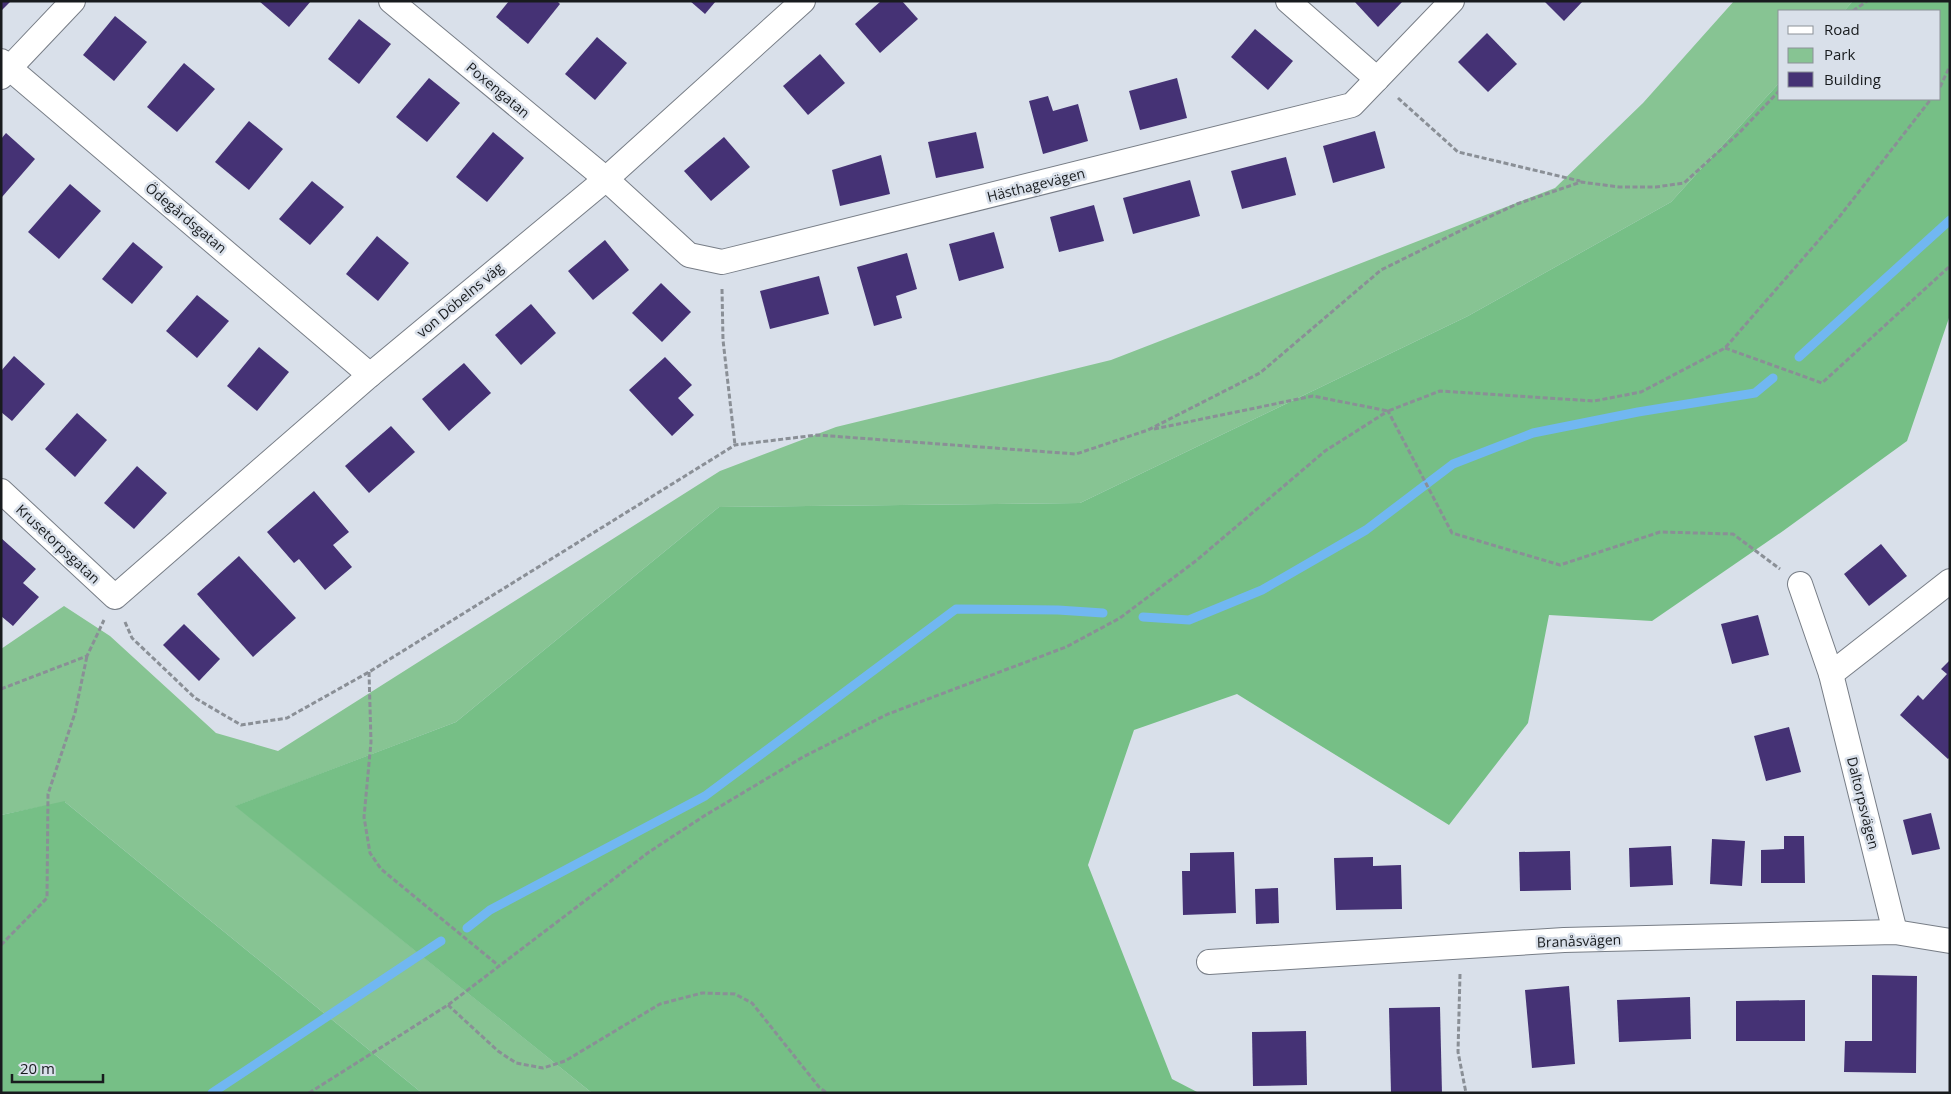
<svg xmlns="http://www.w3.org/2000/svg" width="1951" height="1094" viewBox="0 0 1951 1094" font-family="'Open Sans',sans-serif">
<rect width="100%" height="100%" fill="#d9e0ea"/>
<!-- green -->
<polygon fill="#87c493" points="1734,1 1853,1 1844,11 1780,11 1780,82 1671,202 1468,316 1080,503 719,507 456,722 236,806 592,1093 422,1093 65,802 1,815 1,649 64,606 110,636 216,733 278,751 720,471 836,427 1111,360 1555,188 1643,103"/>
<!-- forest -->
<g fill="#76bf86">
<polygon points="1853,1 1950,1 1950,315 1907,441 1783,531 1652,621 1549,615 1528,723 1449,825 1237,694 1134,730 1088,865 1172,1079 1199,1093 592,1093 235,806 456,722 719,507 1080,503 1468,316 1671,202 1780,82 1780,99 1940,99 1940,11 1844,11"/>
<polygon points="65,801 65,802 422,1093 1,1093 1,815"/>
</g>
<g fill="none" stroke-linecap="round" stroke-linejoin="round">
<!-- stream -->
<g stroke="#71b7f1" stroke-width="9">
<polyline points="1799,357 1950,220"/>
<polyline points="1143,617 1189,620 1262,590 1366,530 1453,464 1533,433 1638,412 1755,393 1773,378"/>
<polyline points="467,928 490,910 705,796 956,609 1058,610 1103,613"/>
<polyline points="212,1093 441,941"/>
</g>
</g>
<!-- building -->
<g fill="#453275">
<polygon points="1,1 11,1 1,11"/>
<polygon points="259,1 311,1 289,27"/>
<polygon points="509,1 557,1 560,4 528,44 496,17"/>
<polygon points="690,1 716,1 705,14"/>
<polygon points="881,1 902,1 918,19 880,53 855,24"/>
<polygon points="1354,1 1403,1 1378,27"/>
<polygon points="1544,1 1583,1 1564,21"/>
<polygon points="115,16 147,42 114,81 83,55"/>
<polygon points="359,19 391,44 359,84 328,59"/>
<polygon points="1255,29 1293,61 1268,90 1231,57"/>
<polygon points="1487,33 1517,64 1488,92 1458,62"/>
<polygon points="597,37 627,63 595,100 565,74"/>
<polygon points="820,54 845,83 808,115 783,86"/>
<polygon points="184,63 215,89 177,132 147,107"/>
<polygon points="429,78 460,103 427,142 396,117"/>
<polygon points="1177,78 1187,118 1140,130 1129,91"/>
<polygon points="1048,96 1053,111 1078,104 1088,141 1043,154 1029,101"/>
<polygon points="249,121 283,149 249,190 215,162"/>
<polygon points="1375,131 1385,168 1333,183 1323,146"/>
<polygon points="493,132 524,158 487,202 456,177"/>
<polygon points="976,132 984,168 936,178 928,142"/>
<polygon points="6,133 35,159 2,197 1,139"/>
<polygon points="724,137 750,167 711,201 684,171"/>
<polygon points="881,155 890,194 840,206 832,170"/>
<polygon points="1286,157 1296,195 1242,209 1231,171"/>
<polygon points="1190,180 1200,216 1133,234 1123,198"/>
<polygon points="312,181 344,207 310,245 279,219"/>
<polygon points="70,184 101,211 59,259 28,232"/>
<polygon points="1094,205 1104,241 1059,252 1050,217"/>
<polygon points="994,232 1004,268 959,281 949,244"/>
<polygon points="377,236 409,263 378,301 346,274"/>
<polygon points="605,240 629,270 593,300 568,271"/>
<polygon points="133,242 163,267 132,304 102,279"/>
<polygon points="907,253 917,289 896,296 902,318 874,326 857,267"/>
<polygon points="819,276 829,314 770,329 760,291"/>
<polygon points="661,283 691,312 662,342 632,313"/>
<polygon points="197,295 229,321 197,358 166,331"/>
<polygon points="531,304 556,333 521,365 495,335"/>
<polygon points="259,347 289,372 257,411 227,386"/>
<polygon points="14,356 45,384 12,421 1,412 1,371"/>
<polygon points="665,357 692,385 678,398 694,415 672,436 629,390"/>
<polygon points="464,363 491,393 449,431 422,399"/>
<polygon points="77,413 107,440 75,477 45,449"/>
<polygon points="391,426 415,452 369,493 345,466"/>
<polygon points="137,466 167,493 134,529 104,503"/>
<polygon points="314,491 349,532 333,545 352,567 325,590 299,559 294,563 267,532"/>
<polygon points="1,538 36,569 23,583 39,597 13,626 1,616"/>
<polygon points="1881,544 1907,576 1869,606 1844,574"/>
<polygon points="239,556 296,618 253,657 197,594"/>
<polygon points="1758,615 1769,655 1732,664 1721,624"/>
<polygon points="184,624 220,659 199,681 163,645"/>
<polygon points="1950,660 1950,757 1948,759 1900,715 1918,695 1923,700 1947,674 1941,669"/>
<polygon points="1789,727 1801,772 1766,781 1754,736"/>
<polygon points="1931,813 1940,849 1912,855 1903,820"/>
<polygon points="1784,836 1804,836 1805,883 1761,883 1761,850 1784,849"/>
<polygon points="1712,839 1745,841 1742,886 1710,884"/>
<polygon points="1671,846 1673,885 1630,887 1629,848"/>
<polygon points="1570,851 1571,890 1520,891 1519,852"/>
<polygon points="1234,852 1236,913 1183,915 1182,871 1190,871 1190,853"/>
<polygon points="1373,857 1373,866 1401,865 1402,909 1336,910 1334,858"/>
<polygon points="1278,888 1279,923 1256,924 1255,889"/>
<polygon points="1872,975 1917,976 1916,1073 1844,1072 1845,1041 1872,1041"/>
<polygon points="1569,986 1575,1064 1532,1068 1525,990"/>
<polygon points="1690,997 1691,1039 1619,1042 1617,1000"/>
<polygon points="1805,1000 1805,1041 1736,1041 1736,1001"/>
<polygon points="1440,1007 1442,1093 1391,1093 1389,1008"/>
<polygon points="1306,1031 1307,1085 1253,1086 1252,1032"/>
</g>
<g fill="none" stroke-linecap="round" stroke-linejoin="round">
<defs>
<g id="street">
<polyline points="391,1 606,179 689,255 722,262 1352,105 1452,1"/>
<polyline points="1288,1 1377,79"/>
<polyline points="1,61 370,375"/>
<polyline points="1,77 73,1"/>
<polyline points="1,491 115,597 370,375 606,179 803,1"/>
<polyline points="1800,584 1831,674 1895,932"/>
<polyline points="1831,674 1950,581"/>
<polyline points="1209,962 1564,940 1895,932 1950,941"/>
</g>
</defs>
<!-- street casing -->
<use href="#street" stroke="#777d86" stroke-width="26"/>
<!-- path -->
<g stroke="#8a8f96" stroke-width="3" stroke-dasharray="5 2.5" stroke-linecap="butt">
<polyline points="1853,11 1867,1"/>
<polyline points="1940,87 1950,66"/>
<polyline points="1398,98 1458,152 1580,181"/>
<polyline points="722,289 723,340 735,445"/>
<polyline points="1725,348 1822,383 1950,266"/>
<polyline points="1154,429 1313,396 1388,411 1440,391 1594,401 1641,392 1725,348 1840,216 1931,99"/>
<polyline points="125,622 132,638 195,698 241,725 287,718 369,672 735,445 817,435 1076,454 1148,430 1260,373 1381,270 1474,224 1517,204 1581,182 1619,187 1656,187 1684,183 1739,133 1780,90"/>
<polyline points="369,672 371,742 364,817 370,853 381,869 499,966"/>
<polyline points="1,689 87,656 104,620"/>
<polyline points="1,945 47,898 48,794 75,713 87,656"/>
<polyline points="1460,974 1458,1052 1466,1093"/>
<polyline points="448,1005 498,1051 516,1063 543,1068 565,1061 660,1004 702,993 735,994 752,1003 819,1087 827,1093"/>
<polyline points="309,1093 448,1005 649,852 704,816 803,757 888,714 1066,647 1120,618 1197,560 1325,451 1388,411 1452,533 1560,565 1660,532 1733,534 1780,569"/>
</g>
<!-- street -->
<use href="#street" stroke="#fff" stroke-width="24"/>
</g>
<g text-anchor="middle" stroke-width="5" stroke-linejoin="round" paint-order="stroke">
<!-- street labels -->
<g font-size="14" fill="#181b1e" stroke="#d9e0ea">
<text transform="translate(498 90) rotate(40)" y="5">Poxengatan</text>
<text transform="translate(1036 185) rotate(-14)" y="5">Hästhagevägen</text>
<text transform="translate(186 218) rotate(40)" y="5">Ödegårdsgatan</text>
<text transform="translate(460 300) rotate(-40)" y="5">von Döbelns väg</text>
<text transform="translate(58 544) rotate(43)" y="5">Krusetorpsgatan</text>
<text transform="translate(1863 803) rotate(76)" y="5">Daltorpsvägen</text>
<text transform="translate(1579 941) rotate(-2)" y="5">Branåsvägen</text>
</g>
</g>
<!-- border -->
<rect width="1951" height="1094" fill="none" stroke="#181b1e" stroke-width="5"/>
<!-- legend -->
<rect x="1778" y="10" width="162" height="90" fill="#d9e0ea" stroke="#8c9198"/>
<rect x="1788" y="26" width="25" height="8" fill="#ffffff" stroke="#8c9198"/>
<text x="1824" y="35" font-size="15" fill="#181b1e">Road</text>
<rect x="1788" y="48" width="25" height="15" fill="#87c493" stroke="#8c9198"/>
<text x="1824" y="60" font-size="15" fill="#181b1e">Park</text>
<rect x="1788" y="72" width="25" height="15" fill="#453275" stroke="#8c9198"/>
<text x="1824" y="85" font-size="15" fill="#181b1e">Building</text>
<!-- scale -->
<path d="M12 1074v8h91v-8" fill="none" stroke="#181b1e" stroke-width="2.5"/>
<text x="20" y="1074" font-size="15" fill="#181b1e" stroke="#d9e0ea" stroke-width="4" paint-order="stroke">20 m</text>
</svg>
